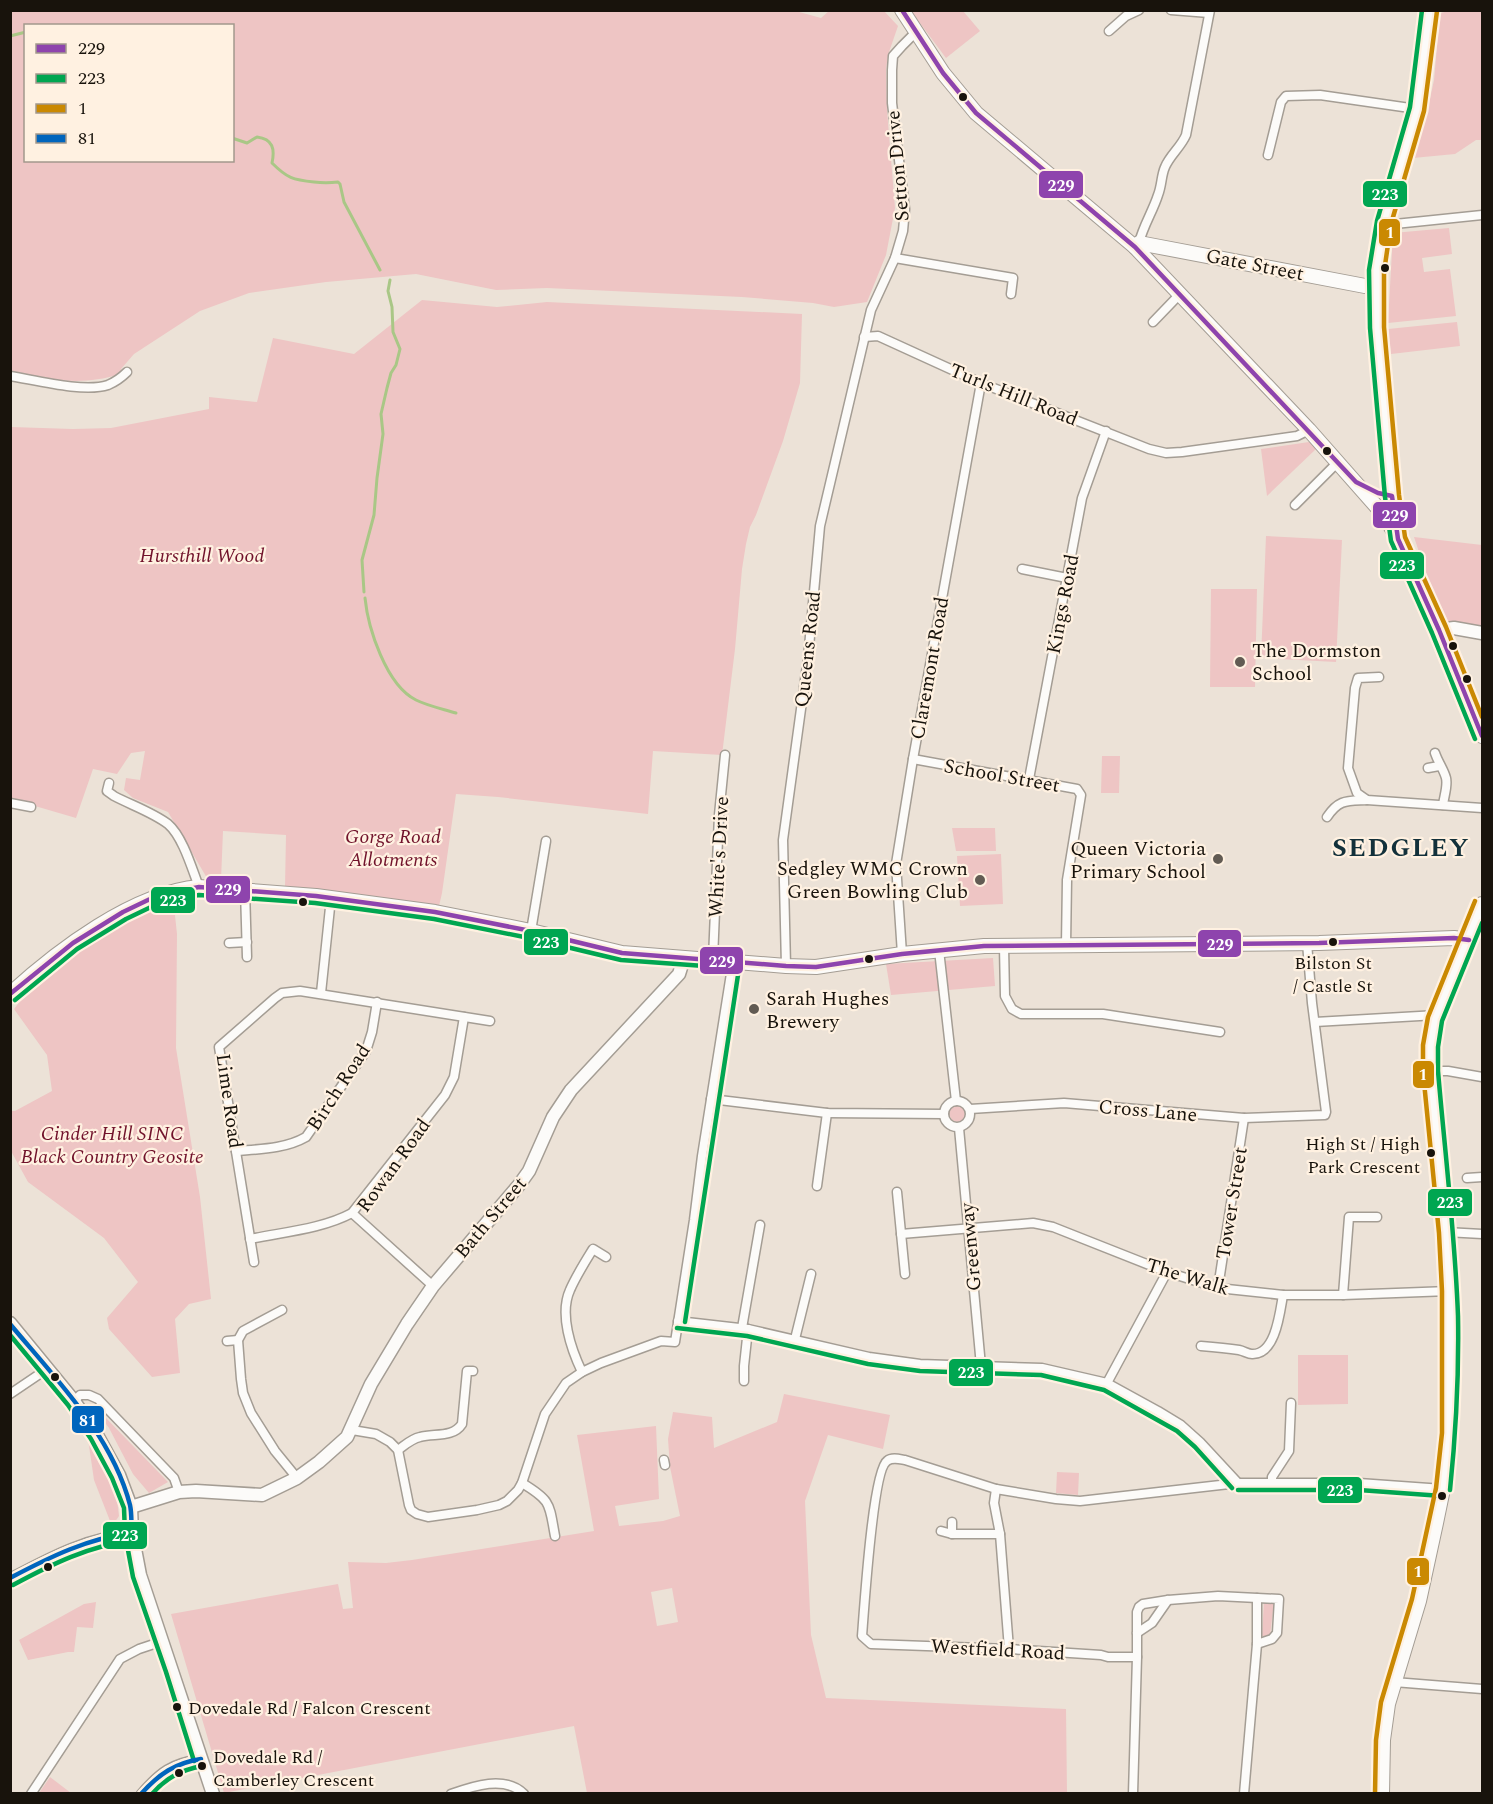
<svg xmlns="http://www.w3.org/2000/svg" width="1493" height="1804" viewBox="0 0 1493 1804" font-family="Spectral,serif">
<rect width="100%" height="100%" fill="#ece2d7"/>
<!-- green -->
<g fill="#eec5c4" fill-rule="evenodd">
<path d="M792 10 821 18 829 11H884L898 26 888 55 886 69 887 110 895 208 886 255 867 302 834 307 813 303 742 297 547 288 496 290 416 274 326 282 249 293 200 311 134 354 121 369 120 374C79 387 51 379 11 372L10 11ZM26 26H232V160H26Z"/>
<polygon points="1455,10 1482,11 1482,140 1476,140 1455,154 1413,158 1428,108 1434,80 1440,13"/>
<polygon points="911,11 963,11 980,31 946,58"/>
<polygon points="1449,228 1452,254 1422,258 1424,272 1450,269 1456,316 1388,323 1393,233"/>
<polygon points="422,300 497,307 547,302 802,314 800,383 783,441 756,515 750,527 746,544 742,569 735,649 722,755 653,751 648,814 498,797 456,794 442,893 439,906 285,887 286,835 223,831 221,880 207,878 168,812 133,798 124,790 126,778 140,780 145,751 131,753 117,774 93,769 76,818 11,799 11,427 73,429 111,428 209,409 209,397 257,402 273,338 354,354"/>
<polygon points="1457,322 1460,346 1391,354 1388,329"/>
<polygon points="1309,442 1316,449 1267,496 1261,449"/>
<polygon points="1266,536 1342,540 1336,662 1261,658"/>
<polygon points="1414,537 1482,545 1482,626 1442,621"/>
<polygon points="1211,589 1257,589 1255,687 1210,687"/>
<polygon points="1102,756 1120,756 1119,793 1101,793"/>
<polygon points="952,828 995,828 996,851 956,851"/>
<polygon points="1001,854 1003,904 960,906 957,856"/>
<polygon points="173,897 177,934 176,1048 200,1197 211,1299 189,1304 175,1319 180,1373 152,1377 109,1329 107,1318 138,1282 104,1238 28,1182 11,1151 10,1111 15,1111 52,1091 47,1055 14,1009 44,971 99,933"/>
<polygon points="993,958 995,986 891,995 886,964"/>
<circle cx="958" cy="1113" r="9"/>
<polygon points="1298,1355 1348,1355 1348,1404 1298,1405"/>
<path d="M784 1394 890 1415 883 1449 828 1435 805 1501 811 1635 826 1698 1066 1709 1067 1793H587L574 1726 224 1793 171 1614 338 1584 343 1609 353 1608 348 1562 386 1563 412 1560 594 1531 577 1435 656 1426 659 1499 615 1506 619 1526 663 1521 680 1516 670 1467 668 1439 673 1412 712 1417 714 1448 777 1422ZM672 1588 678 1622 657 1626 651 1592Z"/>
<polygon points="95,1409 104,1416 168,1482 149,1493 133,1474 109,1428"/>
<polygon points="88,1439 116,1491 119,1516 112,1526 94,1480"/>
<polygon points="1057,1472 1079,1473 1078,1495 1056,1493"/>
<polygon points="1264,1601 1274,1602 1270,1636 1262,1636"/>
<polygon points="96,1602 93,1628 77,1627 74,1652 68,1652 28,1660 19,1640 84,1604"/>
<polygon points="50,1777 71,1793 39,1793"/>
</g>
<g fill="none" stroke-linecap="round" stroke-linejoin="round">
<!-- stream -->
<g stroke="#a9c786" stroke-width="3">
<polyline points="10,36 26,32"/>
<path d="M232 138 247 143 257 137C273 139 275 149 272 163 287 178 293 180 314 182 323 183 329 183 338 182L340 184 344 202 380 270"/>
<polyline points="364,592 362,560 374,515 377,478 383,434 381,414 387,388 391,373 396,365 400,349 393,332 392,307 388,291 390,280"/>
<path d="M365 598C368 628 386 685 416 700 428 706 443 709 456 713"/>
</g>
<defs>
<g id="street">
<polyline points="1171,10 1209,13"/>
<polyline points="1109,31 1126,16 1139,10"/>
<polyline points="1268,155 1281,102 1286,96 1320,95 1417,109"/>
<polyline points="1384,222 1395,224 1482,215"/>
<path d="M1139 243C1143 226 1153 211 1158 195 1162 185 1161 176 1165 167 1170 155 1181 147 1186 135L1210 10"/>
<polyline points="895,258 1013,278 1011,294"/>
<polyline points="1153,322 1180,294"/>
<polyline points="864,337 878,336 981,383 1149,449 1166,453 1182,452 1297,436 1309,430"/>
<path d="M10 376C35 380 84 393 108 385 115 382 121 378 127 372"/>
<polyline points="1295,505 1338,462"/>
<polyline points="1022,569 1067,578"/>
<polyline points="1379,677 1358,678 1355,688 1348,768 1357,793 1367,800 1482,808"/>
<path d="M1435 753C1438 762 1444 770 1446 778 1448 786 1444 796 1443 805"/>
<polyline points="913,759 1077,789 1081,795 1067,880 1066,945"/>
<polyline points="1428,768 1439,766"/>
<polyline points="1029,779 1082,498 1106,431"/>
<path d="M109 783 107 791 114 796C131 805 152 812 168 824 183 837 192 869 199 887"/>
<polyline points="10,803 31,807"/>
<path d="M1327 817C1339 799 1347 801 1367 800"/>
<polyline points="245,890 247,957"/>
<polyline points="531,931 546,841"/>
<polyline points="229,943 247,942"/>
<polyline points="1004,946 1005,996 1012,1009 1021,1014 1103,1014 1220,1032"/>
<polyline points="939,950 956,1101"/>
<polyline points="902,954 896,864 913,759 981,383"/>
<polyline points="713,959 719,815 725,755"/>
<polyline points="786,966 783,840 808,658 820,526 871,310 895,258 903,231 905,209 892,103 892,70 893,56 902,46 915,33"/>
<polyline points="321,993 331,898"/>
<polyline points="1315,1022 1437,1015"/>
<polyline points="1430,1071 1448,1071 1482,1077"/>
<polyline points="711,1099 827,1113 944,1114"/>
<circle cx="957" cy="1114" r="13"/>
<polyline points="970,1109 1064,1103 1244,1118 1325,1115 1326,1112 1312,1003 1307,943"/>
<polyline points="959,1128 981,1366"/>
<path d="M236 1151C260 1149 285 1149 306 1137L366 1051 372 1032 377 1002"/>
<polyline points="1467,1178 1482,1177"/>
<polyline points="817,1186 827,1113"/>
<polyline points="897,1192 905,1274"/>
<polyline points="352,1213 433,1286"/>
<polyline points="1446,1232 1482,1234"/>
<polyline points="901,1234 1033,1223 1053,1227 1167,1272 1218,1288 1283,1295 1343,1295 1449,1291"/>
<path d="M250 1239C284 1232 322 1229 352 1213L445 1095 454 1077 464 1017"/>
<polyline points="254,1262 219,1047 275,998 282,993 300,991 490,1021"/>
<polyline points="1218,1288 1244,1118"/>
<polyline points="1343,1295 1349,1217 1377,1217"/>
<polyline points="282,1310 243,1331 238,1340 241,1379 243,1393 251,1413 275,1451 297,1478"/>
<polyline points="678,1321 748,1329 869,1357 920,1364 1042,1368 1107,1383 1158,1411 1181,1425 1200,1442 1238,1483"/>
<polyline points="742,1328 760,1225"/>
<polyline points="795,1339 811,1274"/>
<polyline points="227,1341 238,1340"/>
<path d="M1201 1346C1214 1347 1226 1348 1239 1350 1244 1351 1248 1354 1252 1354 1276 1355 1280 1311 1283 1295"/>
<path d="M582 1372C571 1349 559 1314 570 1290 576 1276 585 1262 593 1249L606 1257"/>
<polyline points="744,1381 744,1366 748,1329"/>
<polyline points="1107,1383 1167,1272"/>
<polyline points="10,1394 47,1369"/>
<polyline points="74,1401 80,1395 89,1395 98,1399 174,1478 179,1492"/>
<polyline points="352,1430 376,1434 390,1442 398,1450 409,1505 411,1510 417,1514 428,1517 477,1510 499,1505 507,1501 518,1490 522,1483 545,1414 566,1383 582,1372 601,1363 661,1341 675,1342 694,1220 702,1156 733,961"/>
<path d="M398 1450C405 1445 411 1439 420 1437 434 1433 453 1438 462 1424L467 1371H473"/>
<polyline points="664,1460 665,1465"/>
<path d="M522 1483C552 1501 549 1504 555 1536"/>
<polyline points="1272,1483 1272,1477 1289,1451 1291,1403"/>
<polyline points="996,1489 994,1503 1000,1534 1009,1649"/>
<polyline points="952,1522 952,1534"/>
<polyline points="941,1531 952,1534 1000,1534"/>
<path d="M10 1578C48 1558 88 1536 132 1533"/>
<polyline points="1137,1633 1152,1623 1168,1600"/>
<path d="M1137 1657H1108L1101 1655 1009 1649 871 1644 862 1636C864 1611 873 1470 887 1461 892 1457 899 1459 905 1460L996 1489 1056 1499 1080 1501 1238 1483H1359L1443 1489"/>
<polyline points="1394,1682 1482,1689"/>
<polyline points="31,1794 120,1659 139,1649 163,1641"/>
<path d="M141 1794C160 1772 172 1763 201 1759"/>
<path d="M451 1794C473 1786 505 1775 524 1794"/>
<polyline points="1133,1794 1137,1657 1137,1612 1139,1607 1143,1604 1168,1600 1218,1596 1279,1599 1277,1633 1272,1639 1257,1644"/>
<polyline points="1244,1794 1257,1644 1257,1598"/>
</g>
<g id="secondary">
<polyline points="1439,630 1454,628 1482,633"/>
<polyline points="10,1323 74,1401 97,1435 119,1475 131,1507 132,1533 140,1575 213,1794"/>
<polyline points="131,1507 179,1492 196,1491 262,1495 297,1478 319,1462 347,1437 371,1384 407,1324 433,1286 519,1185 529,1171 553,1117 571,1090 679,974 684,958"/>
</g>
<g id="primary">
<polyline points="902,10 943,73 976,113 1135,247 1309,430 1384,515 1398,539 1439,630 1482,736"/>
<polyline points="1135,247 1139,243 1365,286 1376,286"/>
<polyline points="1397,531 1392,496 1377,327 1376,271 1384,222 1417,109 1430,10"/>
<path d="M10 994C57 951 133 893 199 887L316 896 435 912 531 931 622 953 786 966 816 967 902 954 984 946 1319 943 1454 938 1469 940"/>
<polyline points="1382,1794 1383,1740 1388,1704 1419,1601 1436,1523 1443,1489 1449,1433 1449,1291 1446,1232 1430,1071 1430,1046 1435,1019 1482,904"/>
</g>
</defs>
<!-- street casing -->
<use href="#street" stroke="#a49d94" stroke-width="11"/>
<!-- secondary casing -->
<use href="#secondary" stroke="#a49d94" stroke-width="15"/>
<!-- primary casing -->
<use href="#primary" stroke="#a49d94" stroke-width="16"/>
<!-- street -->
<use href="#street" stroke="#fcfbf9" stroke-width="8"/>
<!-- secondary -->
<use href="#secondary" stroke="#fcfbf9" stroke-width="12"/>
<!-- primary -->
<use href="#primary" stroke="#fcfbf9" stroke-width="14"/>
<defs>
<g id="bus-1">
<polyline points="902,10 943,73 976,113 1135,247 1356,482 1378,493 1392,496 1398,539 1439,630 1482,736"/>
<polyline points="10,994 73,943 123,912 148,900 174,892 199,887 316,896 435,912 531,931 622,953 786,966 816,967 902,954 984,946 1319,943 1454,938 1469,940"/>
</g>
<g id="bus-2">
<polyline points="1422,10 1410,107 1377,221 1369,270 1370,328 1385,497 1391,541 1432,633 1475,739"/>
<polyline points="15,1000 77,949 126,919 151,907 176,899 199,895 315,903 434,919 529,938 621,960 732,968"/>
<polyline points="685,1322 740,962"/>
<polyline points="677,1328 747,1336 868,1364 920,1371 1041,1375 1104,1390 1177,1431 1195,1447 1232,1488"/>
<polyline points="10,1335 68,1405 91,1439 112,1478 124,1508 125,1534 133,1577 166,1672 194,1761"/>
<polyline points="1238,1490 1359,1490 1442,1496"/>
<path d="M1450 1490C1456 1432 1459 1374 1458 1316 1455 1234 1445 1153 1438 1071V1047L1442 1021 1482 923"/>
<path d="M13 1585C52 1564 89 1546 133 1540"/>
<path d="M152 1794C166 1778 181 1770 202 1766"/>
</g>
<g id="bus-3">
<polyline points="1437,11 1424,111 1391,224 1384,272 1384,327 1399,495 1405,537 1446,627 1482,717"/>
<polyline points="1375,1794 1376,1740 1381,1702 1412,1599 1436,1488 1442,1433 1442,1291 1439,1233 1423,1072 1423,1045 1428,1017 1475,901"/>
</g>
<g id="bus-4">
<path d="M10 1324C55 1378 112 1435 130 1505 132 1514 131 1524 132 1533"/>
<path d="M10 1578C50 1557 88 1538 132 1533"/>
<path d="M141 1794C159 1774 175 1763 201 1759"/>
</g>
</defs>
<!-- bus-1 casing -->
<use href="#bus-1" stroke="#fff1e1" stroke-width="9"/>
<!-- bus-2 casing -->
<use href="#bus-2" stroke="#fff1e1" stroke-width="9"/>
<!-- bus-3 casing -->
<use href="#bus-3" stroke="#fff1e1" stroke-width="9"/>
<!-- bus-4 casing -->
<use href="#bus-4" stroke="#fff1e1" stroke-width="9"/>
<!-- bus-1 -->
<use href="#bus-1" stroke="#8e44ad" stroke-width="4.5"/>
<!-- bus-2 -->
<use href="#bus-2" stroke="#00a651" stroke-width="4.5"/>
<!-- bus-3 -->
<use href="#bus-3" stroke="#ca8902" stroke-width="4.5"/>
<!-- bus-4 -->
<use href="#bus-4" stroke="#0065bd" stroke-width="4.5"/>
</g>
<!-- markers -->
<g fill="#18130c" stroke="#fff1e1" stroke-width="2">
<circle cx="963" cy="97" r="5"/>
<circle cx="1385" cy="268" r="5"/>
<circle cx="1327" cy="451" r="5"/>
<circle cx="1453" cy="646" r="5"/>
<circle cx="1467" cy="679" r="5"/>
<circle cx="303" cy="902" r="5"/>
<circle cx="1333" cy="942" r="5"/>
<circle cx="869" cy="959" r="5"/>
<circle cx="1431" cy="1153" r="5"/>
<circle cx="55" cy="1377" r="5"/>
<circle cx="1442" cy="1496" r="5"/>
<circle cx="48" cy="1567" r="5"/>
<circle cx="177" cy="1707" r="5"/>
<circle cx="202" cy="1766" r="5"/>
<circle cx="179" cy="1773" r="5"/>
</g>
<g fill="#625b53" stroke="#fff1e1" stroke-width="2">
<circle cx="1240" cy="662" r="6"/>
<circle cx="1218" cy="859" r="6"/>
<circle cx="980" cy="880" r="6"/>
<circle cx="754" cy="1009" r="6"/>
</g>
<g text-anchor="middle" stroke-width="4.5" stroke-linejoin="round" paint-order="stroke">
<!-- bus labels -->
<g font-size="18" fill="#18130c" stroke="#fff1e1" text-anchor="start">
<text x="1333" y="969" text-anchor="middle">Bilston St<tspan x="1333" dy="23">/ Castle St</tspan></text>
<text x="1420" y="1150" text-anchor="end">High St / High<tspan x="1420" dy="23">Park Crescent</tspan></text>
<text x="188" y="1714">Dovedale Rd / Falcon Crescent</text>
<text x="213" y="1763">Dovedale Rd /<tspan x="213" dy="23">Camberley Crescent</tspan></text>
</g>
<!-- street labels -->
<g font-size="20" fill="#18130c" stroke="#fff1e1">
<text transform="translate(897 166) rotate(-95)" y="7">Setton Drive</text>
<text transform="translate(1255 264) rotate(11)" y="7">Gate Street</text>
<text transform="translate(1014 394) rotate(22)" y="7">Turls Hill Road</text>
<text transform="translate(1062 604) rotate(-79)" y="7">Kings Road</text>
<text transform="translate(807 649) rotate(-84)" y="7">Queens Road</text>
<text transform="translate(929 668) rotate(-80)" y="7">Claremont Road</text>
<text transform="translate(1002 775) rotate(10)" y="7">School Street</text>
<text transform="translate(718 857) rotate(-87)" y="7">White's Drive</text>
<text transform="translate(338 1087) rotate(-57)" y="7">Birch Road</text>
<text transform="translate(230 1101) rotate(82)" y="7">Lime Road</text>
<text transform="translate(1148 1110) rotate(5)" y="7">Cross Lane</text>
<text transform="translate(393 1165) rotate(-54)" y="7">Rowan Road</text>
<text transform="translate(1231 1203) rotate(-81)" y="7">Tower Street</text>
<text transform="translate(490 1217) rotate(-50)" y="7">Bath Street</text>
<text transform="translate(970 1247) rotate(-95)" y="7">Greenway</text>
<text transform="translate(1188 1276) rotate(17)" y="7">The Walk</text>
<text transform="translate(998 1649) rotate(3)" y="7">Westfield Road</text>
</g>
<!-- park labels -->
<g font-size="20" font-style="italic" fill="#71122b" stroke="#fff1e1">
<text x="202" y="562">Hursthill Wood</text>
<text x="393" y="843">Gorge Road<tspan x="393" dy="23">Allotments</tspan></text>
<text x="112" y="1140">Cinder Hill SINC<tspan x="112" dy="23">Black Country Geosite</tspan></text>
</g>
<!-- poi labels -->
<g font-size="20" fill="#18130c" stroke="#fff1e1" text-anchor="start">
<text x="1252" y="657">The Dormston<tspan x="1252" dy="23">School</tspan></text>
<text x="1206" y="855" text-anchor="end">Queen Victoria<tspan x="1206" dy="23">Primary School</tspan></text>
<text x="968" y="875" text-anchor="end">Sedgley WMC Crown<tspan x="968" dy="23">Green Bowling Club</tspan></text>
<text x="766" y="1005">Sarah Hughes<tspan x="766" dy="23">Brewery</tspan></text>
</g>
<!-- district labels -->
<g font-size="26" font-weight="bold" letter-spacing="1.5" fill="#13313b" stroke="#fff1e1">
<text x="1401" y="856">SEDGLEY</text>
</g>
</g>
<g stroke="#fff1e1" stroke-width="2">
<rect x="1038" y="170" width="46" height="29" rx="6" fill="#8e44ad"/>
<rect x="1362" y="180" width="46" height="28" rx="6" fill="#00a651"/>
<rect x="1378" y="218" width="23" height="29" rx="6" fill="#ca8902"/>
<rect x="1372" y="501" width="45" height="28" rx="6" fill="#8e44ad"/>
<rect x="1379" y="551" width="46" height="29" rx="6" fill="#00a651"/>
<rect x="205" y="875" width="46" height="29" rx="6" fill="#8e44ad"/>
<rect x="150" y="886" width="46" height="28" rx="6" fill="#00a651"/>
<rect x="523" y="928" width="46" height="28" rx="6" fill="#00a651"/>
<rect x="1197" y="929" width="45" height="29" rx="6" fill="#8e44ad"/>
<rect x="699" y="946" width="45" height="29" rx="6" fill="#8e44ad"/>
<rect x="1412" y="1060" width="23" height="29" rx="6" fill="#ca8902"/>
<rect x="1427" y="1188" width="46" height="29" rx="6" fill="#00a651"/>
<rect x="948" y="1358" width="46" height="29" rx="6" fill="#00a651"/>
<rect x="71" y="1405" width="34" height="29" rx="6" fill="#0065bd"/>
<rect x="1317" y="1476" width="46" height="28" rx="6" fill="#00a651"/>
<rect x="102" y="1521" width="46" height="29" rx="6" fill="#00a651"/>
<rect x="1406" y="1557" width="24" height="29" rx="6" fill="#ca8902"/>
</g>
<g font-size="16" text-anchor="middle" font-weight="bold" fill="#fff">
<text x="1061" y="191">229</text>
<text x="1385" y="200">223</text>
<text x="1390" y="238">1</text>
<text x="1395" y="521">229</text>
<text x="1402" y="571">223</text>
<text x="228" y="895">229</text>
<text x="173" y="906">223</text>
<text x="546" y="948">223</text>
<text x="1220" y="950">229</text>
<text x="722" y="967">229</text>
<text x="1423" y="1080">1</text>
<text x="1450" y="1208">223</text>
<text x="971" y="1378">223</text>
<text x="88" y="1426">81</text>
<text x="1340" y="1496">223</text>
<text x="125" y="1541">223</text>
<text x="1418" y="1577">1</text>
</g>
<!-- border -->
<rect width="1493" height="1804" fill="none" stroke="#18130c" stroke-width="24"/>
<!-- legend -->
<rect x="24" y="24" width="210" height="138" fill="#fff1e1" stroke="#a3988c" stroke-width="1.5"/>
<rect x="36" y="44" width="30" height="9" fill="#8e44ad" stroke="#a3988c" stroke-width="1.5"/>
<text x="78" y="54" font-size="18" fill="#18130c">229</text>
<rect x="36" y="74" width="30" height="9" fill="#00a651" stroke="#a3988c" stroke-width="1.5"/>
<text x="78" y="84" font-size="18" fill="#18130c">223</text>
<rect x="36" y="104" width="30" height="9" fill="#ca8902" stroke="#a3988c" stroke-width="1.5"/>
<text x="78" y="114" font-size="18" fill="#18130c">1</text>
<rect x="36" y="134" width="30" height="9" fill="#0065bd" stroke="#a3988c" stroke-width="1.5"/>
<text x="78" y="144" font-size="18" fill="#18130c">81</text>
</svg>
